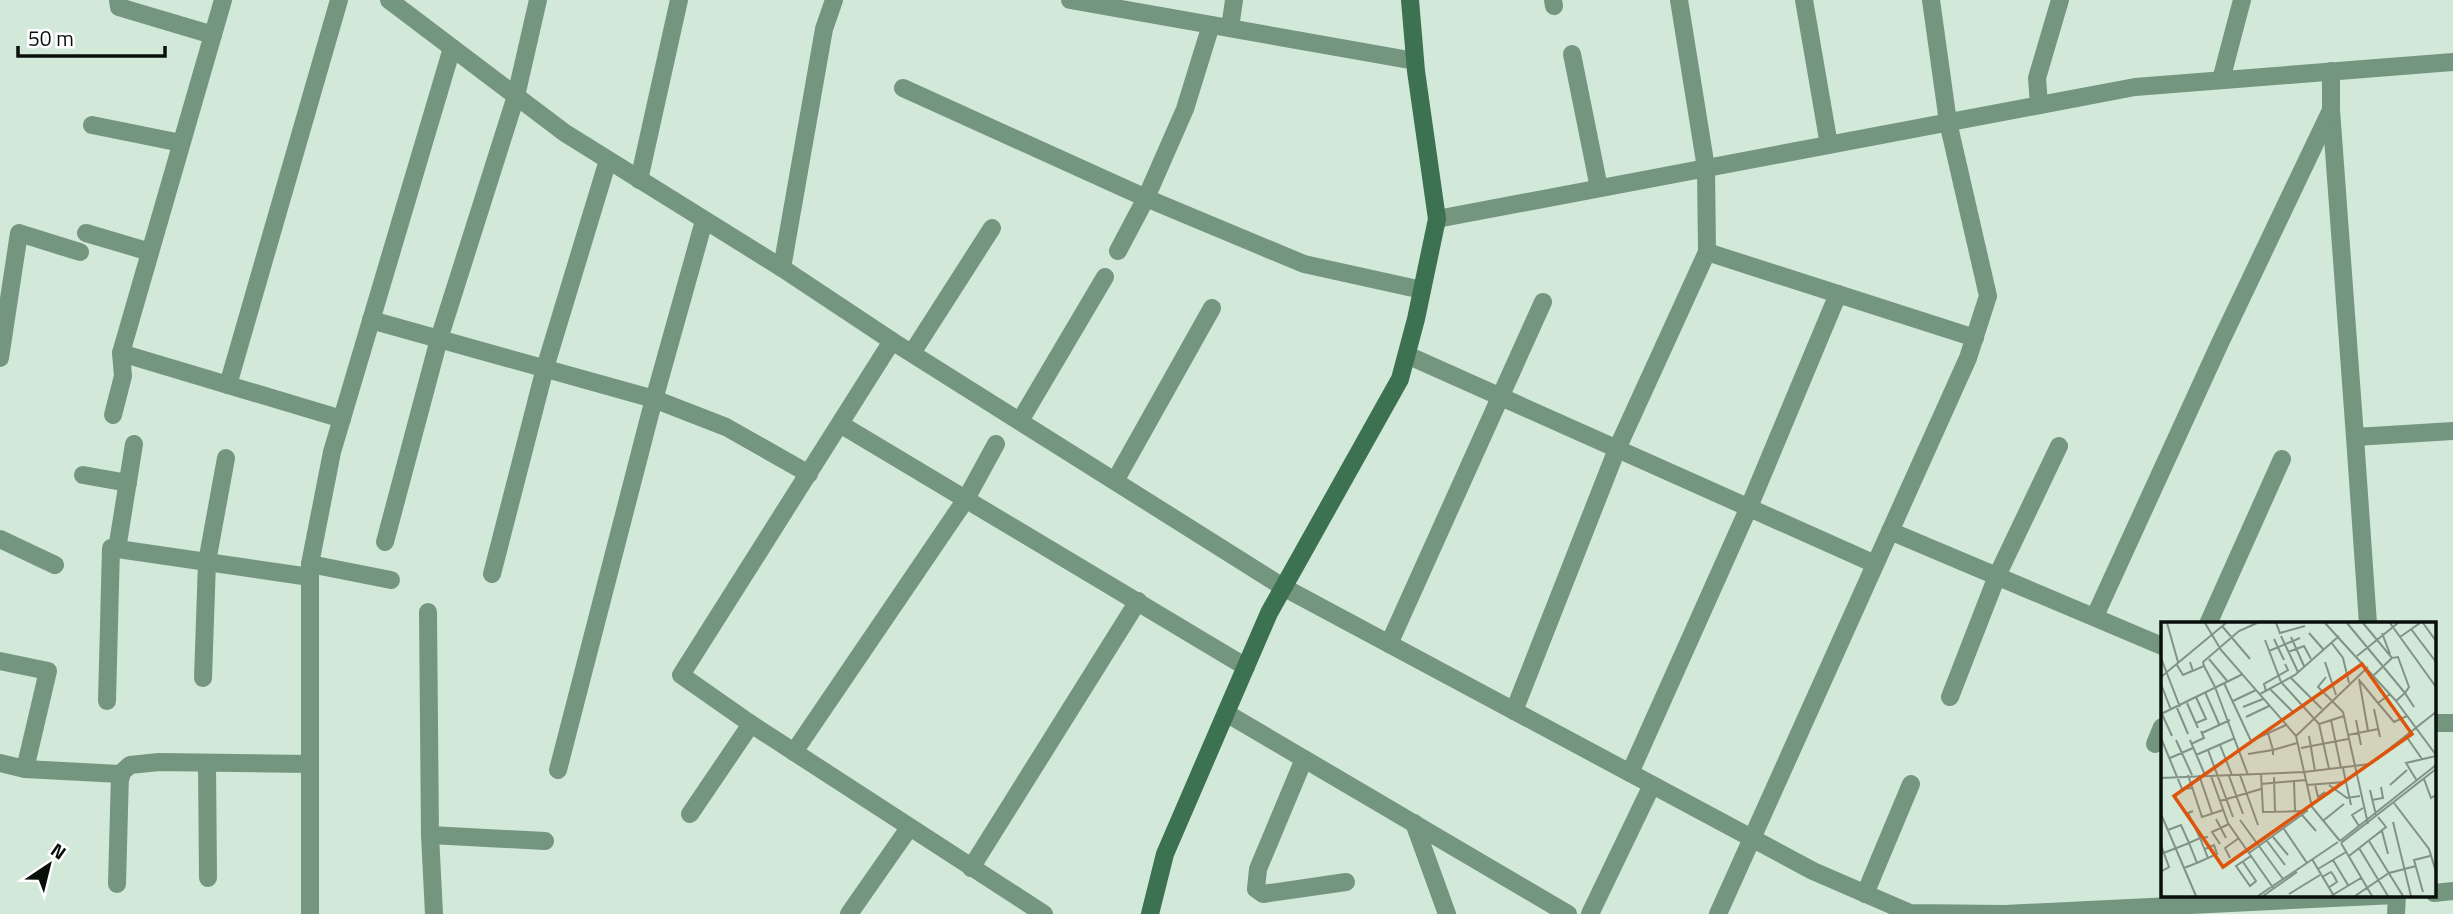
<svg xmlns="http://www.w3.org/2000/svg" width="2453" height="914" viewBox="0 0 2453 914" font-family="'Titillium Web',sans-serif">
<rect width="100%" height="100%" fill="#d2e8d9"/>
<g fill="none" stroke-linecap="round" stroke-linejoin="round">
<!-- street -->
<g stroke="#74967f" stroke-width="18">
<polyline points="118,0 119,7 213,35"/>
<polyline points="223,0 121,353 342,419"/>
<polyline points="389,0 565,133 782,268 892,341 1283,587 1813,871 1910,913 2005,914 2396,895"/>
<polyline points="1070,0 1415,61"/>
<polyline points="1553,0 1554,6"/>
<polyline points="1679,0 1706,168 1707,252 1975,338"/>
<polyline points="1804,0 1829,145"/>
<polyline points="1211,25 1185,109 1146,198 1304,264 1422,290"/>
<polyline points="1230,28 1234,0"/>
<polyline points="1572,54 1599,188"/>
<polyline points="2331,71 2331,110 2355,437 2453,431"/>
<polyline points="2221,80 2242,0"/>
<polyline points="903,88 1146,198 1118,251"/>
<polyline points="2039,105 2037,78 2060,0"/>
<polyline points="92,125 181,143"/>
<polyline points="639,180 679,0"/>
<polyline points="1437,219 2135,87 2453,62"/>
<polyline points="86,233 150,252"/>
<polyline points="782,268 824,29 834,0"/>
<polyline points="371,320 654,399 726,427 809,474"/>
<polyline points="892,341 681,675 751,724 1044,914"/>
<polyline points="912,353 992,228"/>
<polyline points="1407,355 1875,564"/>
<polyline points="0,358 19,233 80,252"/>
<polyline points="228,385 339,0"/>
<polyline points="113,415 123,376 121,353"/>
<polyline points="1020,421 1105,277"/>
<polyline points="840,424 1246,667"/>
<polyline points="2355,437 2368,624"/>
<polyline points="83,475 128,483"/>
<polyline points="1115,481 1212,308"/>
<polyline points="1890,531 2162,646"/>
<polyline points="0,539 55,565"/>
<polyline points="385,542 439,339 516,96 538,0"/>
<polyline points="117,549 134,444"/>
<polyline points="310,564 391,580"/>
<polyline points="492,574 545,368 608,160"/>
<polyline points="428,612 430,835 434,914"/>
<polyline points="2095,616 2220,343 2331,110"/>
<polyline points="2208,624 2282,459"/>
<polyline points="1389,644 1543,302"/>
<polyline points="0,661 48,671 25,769 0,763"/>
<polyline points="203,678 207,562 226,458"/>
<polyline points="1950,697 1997,576 2059,446"/>
<polyline points="107,701 111,548 310,577"/>
<polyline points="1514,711 1617,449 1707,252"/>
<polyline points="1226,713 1568,914"/>
<polyline points="2434,723 2453,723"/>
<polyline points="2155,744 2162,727"/>
<polyline points="794,752 966,499 996,444"/>
<polyline points="1304,759 1258,869 1256,889 1263,894 1346,882"/>
<polyline points="207,763 208,878"/>
<polyline points="25,769 120,774 121,777"/>
<polyline points="558,770 650,414 704,221"/>
<polyline points="1630,773 1749,507 1838,294"/>
<polyline points="690,814 751,724"/>
<polyline points="1414,823 1447,914"/>
<polyline points="430,835 545,841"/>
<polyline points="971,868 1138,601"/>
<polyline points="117,884 120,774 130,765 159,762 310,764"/>
<polyline points="2434,893 2453,891"/>
<polyline points="1865,894 1911,784"/>
<polyline points="310,914 310,564 332,452 452,48"/>
<polyline points="849,914 909,828"/>
<polyline points="1590,914 1652,785"/>
<polyline points="1718,914 1968,358 1988,296 1948,122 1931,0"/>
<polyline points="2396,914 2397,895"/>
</g>
<!-- secondary -->
<polyline stroke="#3c7151" stroke-width="18" points="1150,914 1165,854 1269,613 1400,379 1416,319 1437,219 1416,71 1410,0"/>
</g>
<!-- overview -->
<g transform="translate(2161 622)">
<rect width="275" height="275" fill="#d2e8d9"/>
<path fill="none" stroke="#829287" stroke-width="2" d="M6 1 17 40M44 1 60 28 135 114 151 185 179 219M115 1 119 11 144 4M164 1 235 79 275 133M186 1 244 71 235 79M202 1 231 36 237 35 248 65 244 71 253 85M229 1 275 65M262 1 275 19M61 4 89 37M250 7 275 40M148 11 162 27M221 11 229 32M120 14 137 50M130 15 143 44M239 15 259 1M113 17 123 38M104 18 120 60 158 102 183 94M170 20 182 36 188 61M108 29 139 16M127 30 143 24 150 37M196 34 237 1M0 36 19 85M48 37 67 60M29 40 32 49 43 44 42 40 78 9 96 1M164 40 175 73M16 43 22 53 31 49M43 44 54 65M213 53 231 36M0 55 65 1M129 55 161 87M165 55 157 65 182 90 207 202M198 57 207 109M199 59 217 81 229 72M63 61 90 119 125 103M0 62 10 88M54 65 87 153M109 67 133 91M105 69 103 62 127 48 124 42M44 70 58 102M99 72 134 53 178 14M35 75 45 97 35 101M72 79 95 68M26 81 37 106M217 81 233 100 246 94M82 85 102 77M16 86 27 112M213 87 219 115M0 92 82 52M1 92 11 114M85 95 108 84M170 98 180 146M195 98 200 123M158 102 168 147M41 111 69 98M107 111 112 128 136 121M187 113 217 107M135 114 207 45M148 114 154 149M245 114 261 137M0 116 21 167 31 166M15 118 31 153M29 118 44 153M30 122 43 116 40 109M59 123 71 153M140 126 187 117M47 128 72 195M87 132 112 128V133M35 133 74 116M9 136 32 126M182 146 190 183M100 152 102 190 147 189M27 153 41 195 62 188M38 153 51 191M79 153 97 203M50 154 67 201 113 267M68 154 82 192M113 155 114 189M0 156 143 150 209 142 275 90M263 157 270 176 275 173M133 159 134 189M256 159 245 141 275 134M100 162 145 158M154 162 157 175 164 170M146 163 184 160M168 163 186 176 199 174M229 163 246 148M209 168 215 193M211 178 222 176 220 165M59 179 100 167M233 181 268 227 275 250M32 189 27 191 39 216 47 215M0 192 35 274M141 193 155 209M55 197 65 216M79 198 122 257M163 198 183 182M232 200 250 274M198 204 191 193 202 186M123 207 146 241M7 208 20 203 28 221 39 216 47 236 36 241M221 209 227 232M112 215 127 233M106 219 124 243M179 219 275 143M208 219 242 274M180 221 275 147M180 221 211 274M59 222 51 210 68 202M0 223 8 245 1 249M198 226 227 274M44 227 53 223 56 232 47 236M88 231 146 189M0 232 28 221 36 241 23 246M188 234 225 205 217 195M69 236 64 226 78 216M151 237 173 274M172 238 187 263M82 240 95 259 89 264 75 244 90 234M157 247 185 230M161 255 170 250 173 254 176 260 167 266M262 270 253 238 269 234M128 272 159 253M97 274 177 220M102 274 136 250M170 274 200 256M194 274 228 251 255 244"/>
<path fill="#dd550c" fill-opacity="0.15" stroke="#dd550c" stroke-width="3.5" d="M201 42 251 112 62 245 13 174Z"/>
<rect width="275" height="275" fill="none" stroke="#09100c" stroke-width="3.5"/>
</g>
<!-- north arrow -->
<g transform="translate(49 865) rotate(35)" stroke="#ffffff" stroke-width="5" paint-order="stroke">
<path d="M0-5L12 26L0 18L-12 26Z" fill="#09100c"/>
<text y="-10" font-size="19" font-weight="bold" text-anchor="middle" fill="#09100c">N</text>
</g>
<!-- scale -->
<path d="M18 46v10h147v-10" fill="none" stroke="#09100c" stroke-width="3.5"/>
<text x="28" y="46" font-size="21" fill="#09100c" stroke="#ffffff" stroke-width="5" paint-order="stroke">50 m</text>
</svg>
